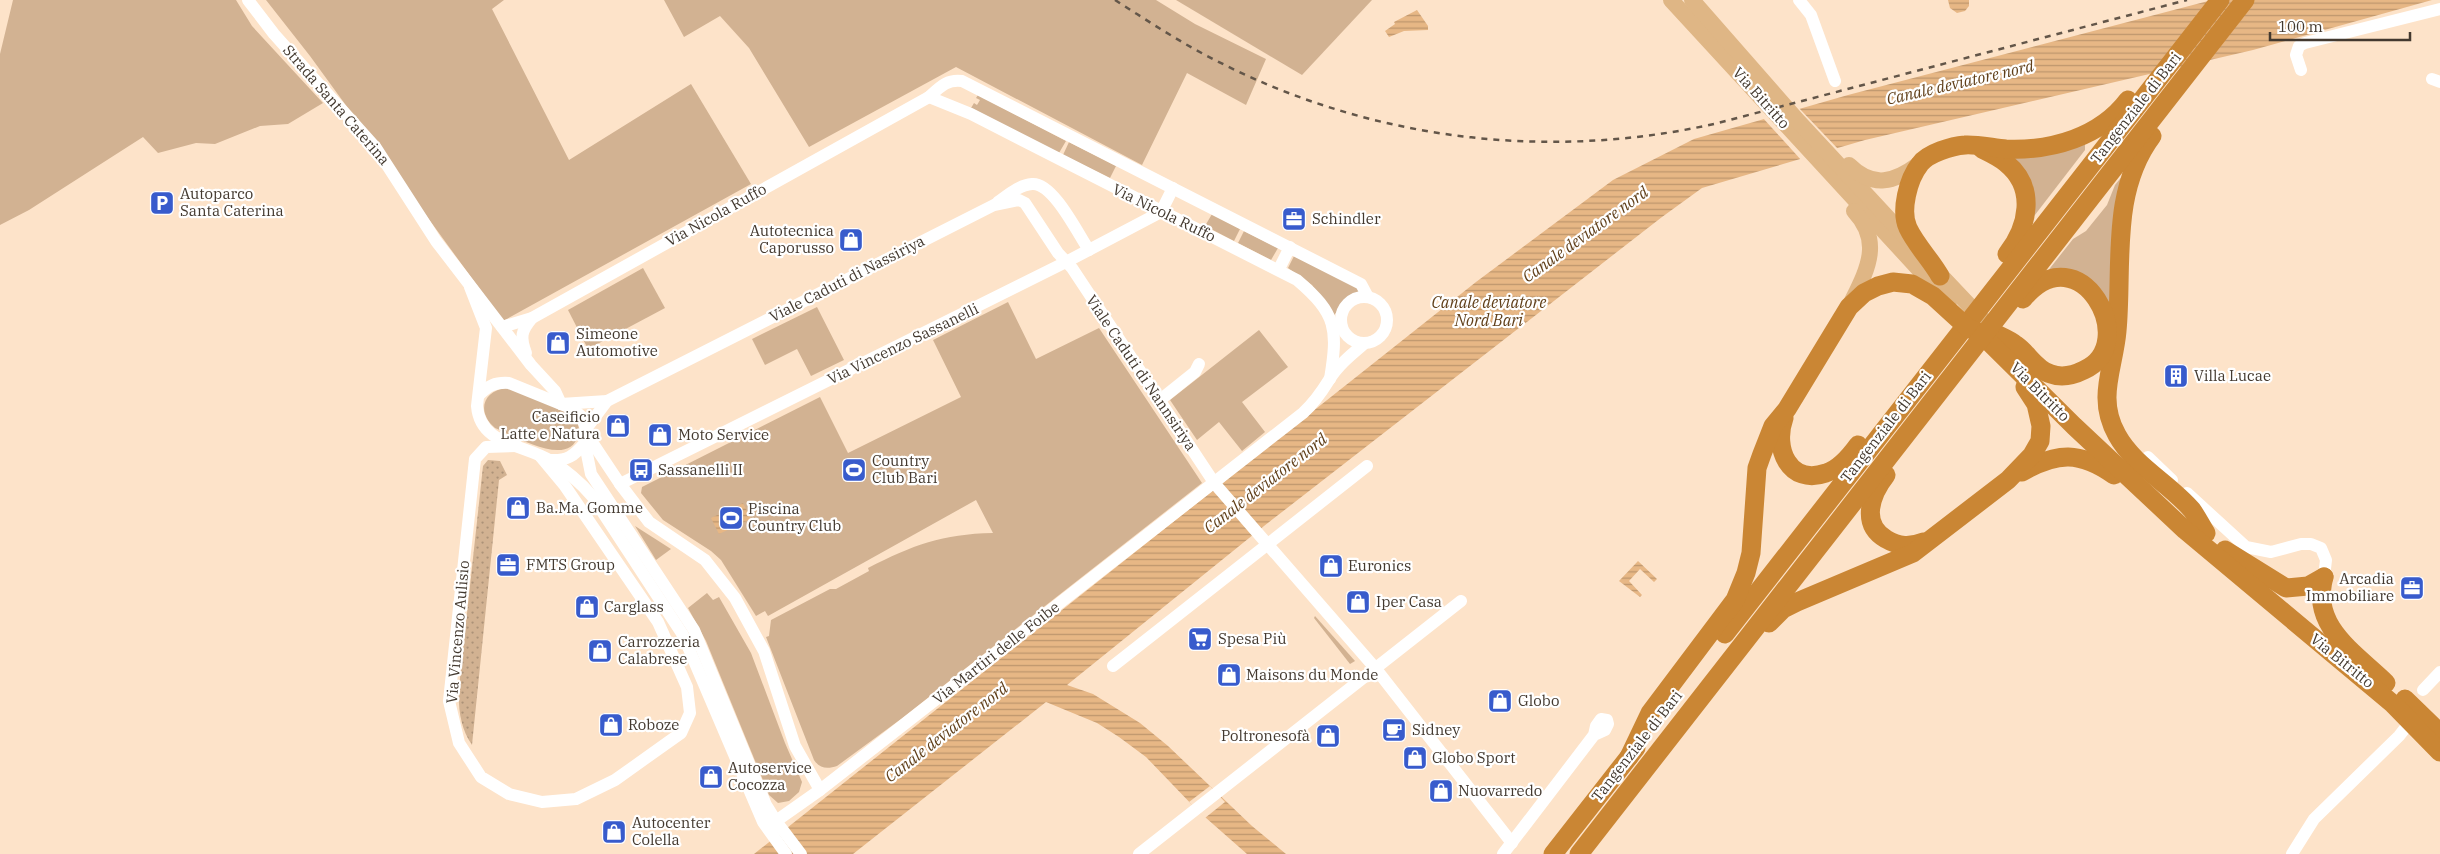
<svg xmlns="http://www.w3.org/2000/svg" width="2440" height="854" viewBox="0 0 2440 854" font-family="'IBM Plex Serif',serif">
<defs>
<pattern id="park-dots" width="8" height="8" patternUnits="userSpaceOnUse" patternTransform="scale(1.25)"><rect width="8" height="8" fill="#d2b292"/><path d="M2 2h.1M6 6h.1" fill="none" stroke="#ac9278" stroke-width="1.8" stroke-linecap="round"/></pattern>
<pattern id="water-rules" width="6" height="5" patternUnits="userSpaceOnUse" patternTransform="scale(1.25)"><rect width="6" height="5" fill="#e7b785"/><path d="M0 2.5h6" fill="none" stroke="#bd966d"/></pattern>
</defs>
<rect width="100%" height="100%" fill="#fde3c9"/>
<!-- grass -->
<g fill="#d2b292">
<polygon points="13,0 236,0 252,26 323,103 288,124 260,126 215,144 196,143 158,153 143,137 29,210 0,225 0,54"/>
<polygon points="266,0 504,0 492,9 569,160 691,84 751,184 503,321 310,56"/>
<polygon points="664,0 1156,0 1195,24 1266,59 1246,105 1187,73 1142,165 956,67 809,147 749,48 720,16 684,37"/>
<polygon points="1176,0 1372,0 1302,75"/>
<polygon points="978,95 1066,141 1059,153 971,108 974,103 977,105 980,100 976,98"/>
<polygon points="1069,142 1116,166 1110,178 1063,155"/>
<polygon points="2085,143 2085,150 2031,220 2010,155"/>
<polygon points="2128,169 2109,310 2047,272 2073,239 2086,231 2107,205 2115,185"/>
<polygon points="1212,214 1240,229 1234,241 1205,226"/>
<polygon points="1244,231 1278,248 1271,260 1238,243"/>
<polygon points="1294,256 1358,288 1360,291 1344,301 1333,317 1312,285 1288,268"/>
<polygon points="643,268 665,308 588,349 568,310"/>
<path d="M1008 302 1036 359 1099 328 1202 483 901 719 837 766C828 769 820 769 814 760L766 637 769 636 771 620 830 589H836L869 571 868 568C913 545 942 534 993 533L976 500 768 616 765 611 756 616 721 560 711 551 663 520 641 493 642 487 820 397 848 453 961 397 933 340Z"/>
<polygon points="817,307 844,360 811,376 797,349 765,365 752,339"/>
<polygon points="1259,330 1288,367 1242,402 1265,432 1242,451 1219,422 1197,440 1170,400"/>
<path d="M507 388C523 394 556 403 568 412 576 418 581 425 578 435 570 469 514 436 495 428 476 412 483 390 507 388Z"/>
<polygon points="635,526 671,549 656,560"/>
<polygon points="707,593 713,600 719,597 751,653 785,743 802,782 799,792 789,801 778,803 769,795 706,641 688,608"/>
<polygon points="1315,616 1355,661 1350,664 1314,618"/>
</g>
<!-- park -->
<path fill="url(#park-dots)" d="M488 460 500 461 507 475 499 480 472 745C460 727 458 708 459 687L483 466Z"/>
<!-- water -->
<g fill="url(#water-rules)">
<polygon points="1948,0 1969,0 1969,6 1965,11 1957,13 1950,8"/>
<polygon points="2212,0 2432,0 2253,50 1865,140 1702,188 1662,217 1264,526 1067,685 1093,694 1140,723 1168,746 1252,826 1286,854 1247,854 1197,810 1146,757 1119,737 1097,723 1046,702 853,854 754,854 1476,282 1613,180 1694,139 1848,95"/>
<polygon points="1417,10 1428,26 1428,30 1404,31 1389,37 1385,31 1395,24 1394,22"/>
<polygon points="743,503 751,519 719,534 711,518"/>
<polygon points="1638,561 1657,579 1654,582 1640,569 1629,581 1642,595 1640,597 1619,581"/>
</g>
<!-- pier -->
<g fill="#fde3c9">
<polygon points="1798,107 1839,150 1802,161 1762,117"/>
<polygon points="1210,786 1225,802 1205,818 1189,802"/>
</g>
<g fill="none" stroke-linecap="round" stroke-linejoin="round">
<!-- minor -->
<g stroke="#fff" stroke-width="12">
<polyline points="248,0 274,34 376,148 436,241 531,365 555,391 561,404"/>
<polyline points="1799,0 1811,15 1835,81"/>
<polyline points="2301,70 2296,55 2299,46 2305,43 2440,9"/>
<polyline points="2432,79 2440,82"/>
<path d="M929 97 971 114 1297 280C1337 314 1338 329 1330 379"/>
<path d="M998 202C1008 195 1019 185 1032 184 1053 182 1078 234 1089 250"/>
<polyline points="1279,269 1290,247"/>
<path d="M470 287 486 328 477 406C480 445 523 444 551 461 567 471 580 482 592 496L683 635 763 822 786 854"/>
<circle cx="1364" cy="320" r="23"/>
<path d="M502 327 532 318 929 97C940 87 947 79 962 81L1361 284 1368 297"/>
<path d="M526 353C520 337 521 331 532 318"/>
<path d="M479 395C488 386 495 382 509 383L573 409 582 417 586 429V449L591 474 694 630 766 805 776 821 801 854"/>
<polyline points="1160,400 1195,372 1199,364"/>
<polyline points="561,404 607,401 994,205 1019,200 1025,203 1058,253 1072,268 1215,484 1376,669 1512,843"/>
<polyline points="586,429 607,401"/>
<polyline points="586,433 620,484 649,522 705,560 735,598 764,651 795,746 820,790"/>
<polyline points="517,446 486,447 475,459 449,701 459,743 481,777 509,794 542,802 576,799 615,780 681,733 690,713 687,687 658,622 565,486 540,456"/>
<polyline points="2148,457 2172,480"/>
<path d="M550 460C567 461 574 456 585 443"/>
<polyline points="620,484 1066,262 1161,212 1173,188"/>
<polyline points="2187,493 2246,547 2271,552 2301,544 2311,544 2321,548 2326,560 2324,577"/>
<polyline points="1113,666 1367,466"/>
<polyline points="2423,690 2440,672"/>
<path d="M776 821 820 790 1303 413C1314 403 1321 393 1329 380 1338 365 1352 354 1365 343"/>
<polyline points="1139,854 1461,601"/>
<polyline points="1503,854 1594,735 1605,730 1608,724 1607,720 1601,719 1596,726 1594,735"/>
<polyline points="2292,854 2314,819 2399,736 2410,722"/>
</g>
<!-- major -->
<g stroke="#dfb685" stroke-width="16">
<polyline points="1671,0 1949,302"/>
<polyline points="1692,0 1798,121 1914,246"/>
<path d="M1849 165C1873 189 1895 182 1919 164"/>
<polyline points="1932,266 1984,321"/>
<path d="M1851 303C1867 270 1883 242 1854 211"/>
</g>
<!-- highway -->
<g stroke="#ca8634" stroke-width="19">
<path d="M2152 136C2110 192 2123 266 2117 331 2114 368 2096 398 2117 435 2134 466 2169 483 2192 510 2197 517 2201 525 2206 533"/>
<path d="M1982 149C1990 153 1999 157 2006 163 2037 188 2028 227 2007 254"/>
<path d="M1940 276C1931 260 1916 245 1908 228 1900 211 1908 179 1920 164 1928 153 1952 146 1965 145 1975 144 1994 148 2006 149 2052 151 2100 137 2128 100"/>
<path d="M1996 334C2002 337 2010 340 2016 345 2028 353 2036 370 2051 374 2062 378 2074 375 2084 370 2142 345 2080 230 2023 299"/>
<path d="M1784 418C1773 448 1789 486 1826 473 1839 469 1850 456 1858 445"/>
<path d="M2022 472C2057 452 2080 451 2114 475"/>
<path d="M1886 475C1871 494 1860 524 1886 539 1899 547 1910 547 1923 542"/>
<polyline points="2225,550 2286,588 2308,586 2324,577"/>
<path d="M2324 577C2310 626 2354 652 2386 683"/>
<polyline points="1769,623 1783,609 1797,602 1913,553 2008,480 2032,455 2040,441 2041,426 2036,404 2025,387"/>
<polyline points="1725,634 2220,0"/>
<polyline points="2405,699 2440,733"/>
<polyline points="1629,757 1650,713 1735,600 1746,573 1751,553 1757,468 1762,454 1773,426 1787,409 1849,307 1864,293 1878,286 1893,282 1912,284 1933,296 1968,328 1980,333 2074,426 2185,530 2393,704 2440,752"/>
<polyline points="1553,854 1636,748"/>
<polyline points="1579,854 2245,0"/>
</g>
<!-- rail -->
<path stroke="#635649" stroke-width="2.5" stroke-dasharray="6 6" stroke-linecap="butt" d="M1115 0C1148 21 1181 43 1215 60 1370 140 1548 162 1718 123L2187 0"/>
</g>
<!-- icons -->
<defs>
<symbol id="parking-square" viewBox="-11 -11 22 22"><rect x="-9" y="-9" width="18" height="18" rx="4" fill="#385bcc" stroke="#fff"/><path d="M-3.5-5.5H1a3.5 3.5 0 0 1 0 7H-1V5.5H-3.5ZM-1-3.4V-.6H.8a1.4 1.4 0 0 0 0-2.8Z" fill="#fff"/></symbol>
<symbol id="office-square" viewBox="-11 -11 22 22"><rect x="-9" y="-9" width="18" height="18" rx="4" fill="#385bcc" stroke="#fff"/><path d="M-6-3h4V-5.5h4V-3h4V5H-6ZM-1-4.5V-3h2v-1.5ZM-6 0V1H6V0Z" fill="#fff"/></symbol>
<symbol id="shop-square" viewBox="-11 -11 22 22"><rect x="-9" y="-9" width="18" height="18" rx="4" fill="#385bcc" stroke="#fff"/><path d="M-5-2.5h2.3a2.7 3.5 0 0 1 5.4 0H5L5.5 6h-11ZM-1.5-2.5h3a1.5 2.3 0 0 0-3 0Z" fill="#fff"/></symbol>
<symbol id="building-square" viewBox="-11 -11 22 22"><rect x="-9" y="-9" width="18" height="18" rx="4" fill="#385bcc" stroke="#fff"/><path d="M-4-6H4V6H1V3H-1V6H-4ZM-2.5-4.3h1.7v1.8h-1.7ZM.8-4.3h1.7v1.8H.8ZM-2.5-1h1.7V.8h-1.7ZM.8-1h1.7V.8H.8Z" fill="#fff"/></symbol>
<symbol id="bus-square" viewBox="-11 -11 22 22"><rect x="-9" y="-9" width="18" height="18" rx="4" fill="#385bcc" stroke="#fff"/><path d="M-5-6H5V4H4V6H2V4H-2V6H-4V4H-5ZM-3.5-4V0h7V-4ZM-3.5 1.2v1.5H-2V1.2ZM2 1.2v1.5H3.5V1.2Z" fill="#fff"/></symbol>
<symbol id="stadium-square" viewBox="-11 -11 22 22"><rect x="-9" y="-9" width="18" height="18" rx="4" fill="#385bcc" stroke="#fff"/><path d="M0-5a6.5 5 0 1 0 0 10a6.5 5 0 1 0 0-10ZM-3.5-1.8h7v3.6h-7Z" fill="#fff"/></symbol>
<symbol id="supermarket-square" viewBox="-11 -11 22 22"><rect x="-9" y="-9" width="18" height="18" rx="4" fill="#385bcc" stroke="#fff"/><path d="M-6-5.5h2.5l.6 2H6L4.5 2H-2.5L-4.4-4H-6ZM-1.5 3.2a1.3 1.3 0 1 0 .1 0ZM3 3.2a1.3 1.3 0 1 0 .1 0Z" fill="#fff"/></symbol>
<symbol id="cafe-square" viewBox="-11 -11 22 22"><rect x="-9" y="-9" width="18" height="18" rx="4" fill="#385bcc" stroke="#fff"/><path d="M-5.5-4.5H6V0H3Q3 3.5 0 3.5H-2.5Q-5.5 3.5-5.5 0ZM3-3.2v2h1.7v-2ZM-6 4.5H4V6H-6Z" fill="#fff"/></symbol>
</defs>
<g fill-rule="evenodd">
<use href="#parking-square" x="148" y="189" width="28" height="28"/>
<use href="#office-square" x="1280" y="205" width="28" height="28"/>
<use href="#shop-square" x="837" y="226" width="28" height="28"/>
<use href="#shop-square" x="544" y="329" width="28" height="28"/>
<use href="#building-square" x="2162" y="362" width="28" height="28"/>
<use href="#shop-square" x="604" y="412" width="28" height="28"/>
<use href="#shop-square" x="646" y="421" width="28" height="28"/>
<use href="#bus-square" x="627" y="456" width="28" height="28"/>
<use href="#stadium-square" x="840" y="456" width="28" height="28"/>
<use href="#shop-square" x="504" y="494" width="28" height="28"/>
<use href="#stadium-square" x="717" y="504" width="28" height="28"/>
<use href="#office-square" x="494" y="551" width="28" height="28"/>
<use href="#shop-square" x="1317" y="552" width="28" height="28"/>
<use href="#office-square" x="2398" y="574" width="28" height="28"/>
<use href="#shop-square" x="1344" y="588" width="28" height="28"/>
<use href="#shop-square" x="573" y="593" width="28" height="28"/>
<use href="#supermarket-square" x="1186" y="625" width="28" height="28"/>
<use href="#shop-square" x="586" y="637" width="28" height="28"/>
<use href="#shop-square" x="1215" y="661" width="28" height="28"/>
<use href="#shop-square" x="1486" y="687" width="28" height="28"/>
<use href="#shop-square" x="597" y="711" width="28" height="28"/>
<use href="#cafe-square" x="1380" y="716" width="28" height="28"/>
<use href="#shop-square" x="1314" y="722" width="28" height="28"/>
<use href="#shop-square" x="1401" y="744" width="28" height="28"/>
<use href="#shop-square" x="697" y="763" width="28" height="28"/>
<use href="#shop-square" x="1427" y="777" width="28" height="28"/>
<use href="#shop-square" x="600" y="818" width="28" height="28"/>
</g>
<g text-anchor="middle" stroke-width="4.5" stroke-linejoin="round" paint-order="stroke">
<!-- street labels -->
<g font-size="15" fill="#43392f" stroke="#fff">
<text transform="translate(1761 98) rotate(48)" y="5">Via Bitritto</text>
<text transform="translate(336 105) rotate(49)" y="5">Strada Santa Caterina</text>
<text transform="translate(2136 108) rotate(-52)" y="5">Tangenziale di Bari</text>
<text transform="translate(1164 213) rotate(26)" y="5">Via Nicola Ruffo</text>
<text transform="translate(716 215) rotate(-29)" y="5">Via Nicola Ruffo</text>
<text transform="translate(847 279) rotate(-27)" y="5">Viale Caduti di Nassiriya</text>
<text transform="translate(903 344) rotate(-26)" y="5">Via Vincenzo Sassanelli</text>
<text transform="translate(1141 373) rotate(56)" y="5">Viale Caduti di Nannsiriya</text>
<text transform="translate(2040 392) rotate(45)" y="5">Via Bitritto</text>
<text transform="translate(1886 427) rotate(-52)" y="5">Tangenziale di Bari</text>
<text transform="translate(458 632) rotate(-85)" y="5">Via Vincenzo Aulisio</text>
<text transform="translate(996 653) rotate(-38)" y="5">Via Martiri delle Foibe</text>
<text transform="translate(2342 661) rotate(39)" y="5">Via Bitritto</text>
<text transform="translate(1637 746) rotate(-52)" y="5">Tangenziale di Bari</text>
</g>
<!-- poi labels -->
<g font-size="15" fill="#43392f" stroke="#fff" text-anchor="start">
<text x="180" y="199">Autoparco<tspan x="180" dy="17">Santa Caterina</tspan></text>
<text x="1312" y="224">Schindler</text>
<text x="834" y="236" text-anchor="end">Autotecnica<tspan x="834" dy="17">Caporusso</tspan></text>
<text x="576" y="339">Simeone<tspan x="576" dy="17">Automotive</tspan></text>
<text x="2194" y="381">Villa Lucae</text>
<text x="600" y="422" text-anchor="end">Caseificio<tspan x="600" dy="17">Latte e Natura</tspan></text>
<text x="678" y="440">Moto Service</text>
<text x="872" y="466">Country<tspan x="872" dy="17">Club Bari</tspan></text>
<text x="658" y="475">Sassanelli II</text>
<text x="536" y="513">Ba.Ma. Gomme</text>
<text x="748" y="514">Piscina<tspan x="748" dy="17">Country Club</tspan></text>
<text x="526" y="570">FMTS Group</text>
<text x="1348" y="571">Euronics</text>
<text x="2394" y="584" text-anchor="end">Arcadia<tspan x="2394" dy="17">Immobiliare</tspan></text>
<text x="1376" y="607">Iper Casa</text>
<text x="604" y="612">Carglass</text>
<text x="1218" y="644">Spesa Più</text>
<text x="618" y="647">Carrozzeria<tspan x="618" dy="17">Calabrese</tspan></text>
<text x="1246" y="680">Maisons du Monde</text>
<text x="1518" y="706">Globo</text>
<text x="628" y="730">Roboze</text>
<text x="1412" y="735">Sidney</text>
<text x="1310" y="741" text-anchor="end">Poltronesofà</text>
<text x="1432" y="763">Globo Sport</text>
<text x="728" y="773">Autoservice<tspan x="728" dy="17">Cocozza</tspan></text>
<text x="1458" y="796">Nuovarredo</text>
<text x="632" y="828">Autocenter<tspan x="632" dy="17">Colella</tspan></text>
</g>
<!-- water labels -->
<g font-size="16" font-style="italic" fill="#603f19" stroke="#fff">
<text transform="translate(1960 82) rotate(-13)" y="6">Canale deviatore nord</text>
<text transform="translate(1585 234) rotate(-36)" y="6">Canale deviatore nord</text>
<text x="1489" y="308">Canale deviatore<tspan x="1489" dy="18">Nord Bari</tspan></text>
<text transform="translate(1265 483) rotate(-38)" y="6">Canale deviatore nord</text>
<text transform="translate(946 732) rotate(-38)" y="6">Canale deviatore nord</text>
</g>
</g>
<!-- scale -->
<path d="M2270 32v8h140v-8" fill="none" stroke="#43392f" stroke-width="2.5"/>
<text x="2278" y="32" font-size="15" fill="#43392f" stroke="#ffffff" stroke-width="4" paint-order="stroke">100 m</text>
</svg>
